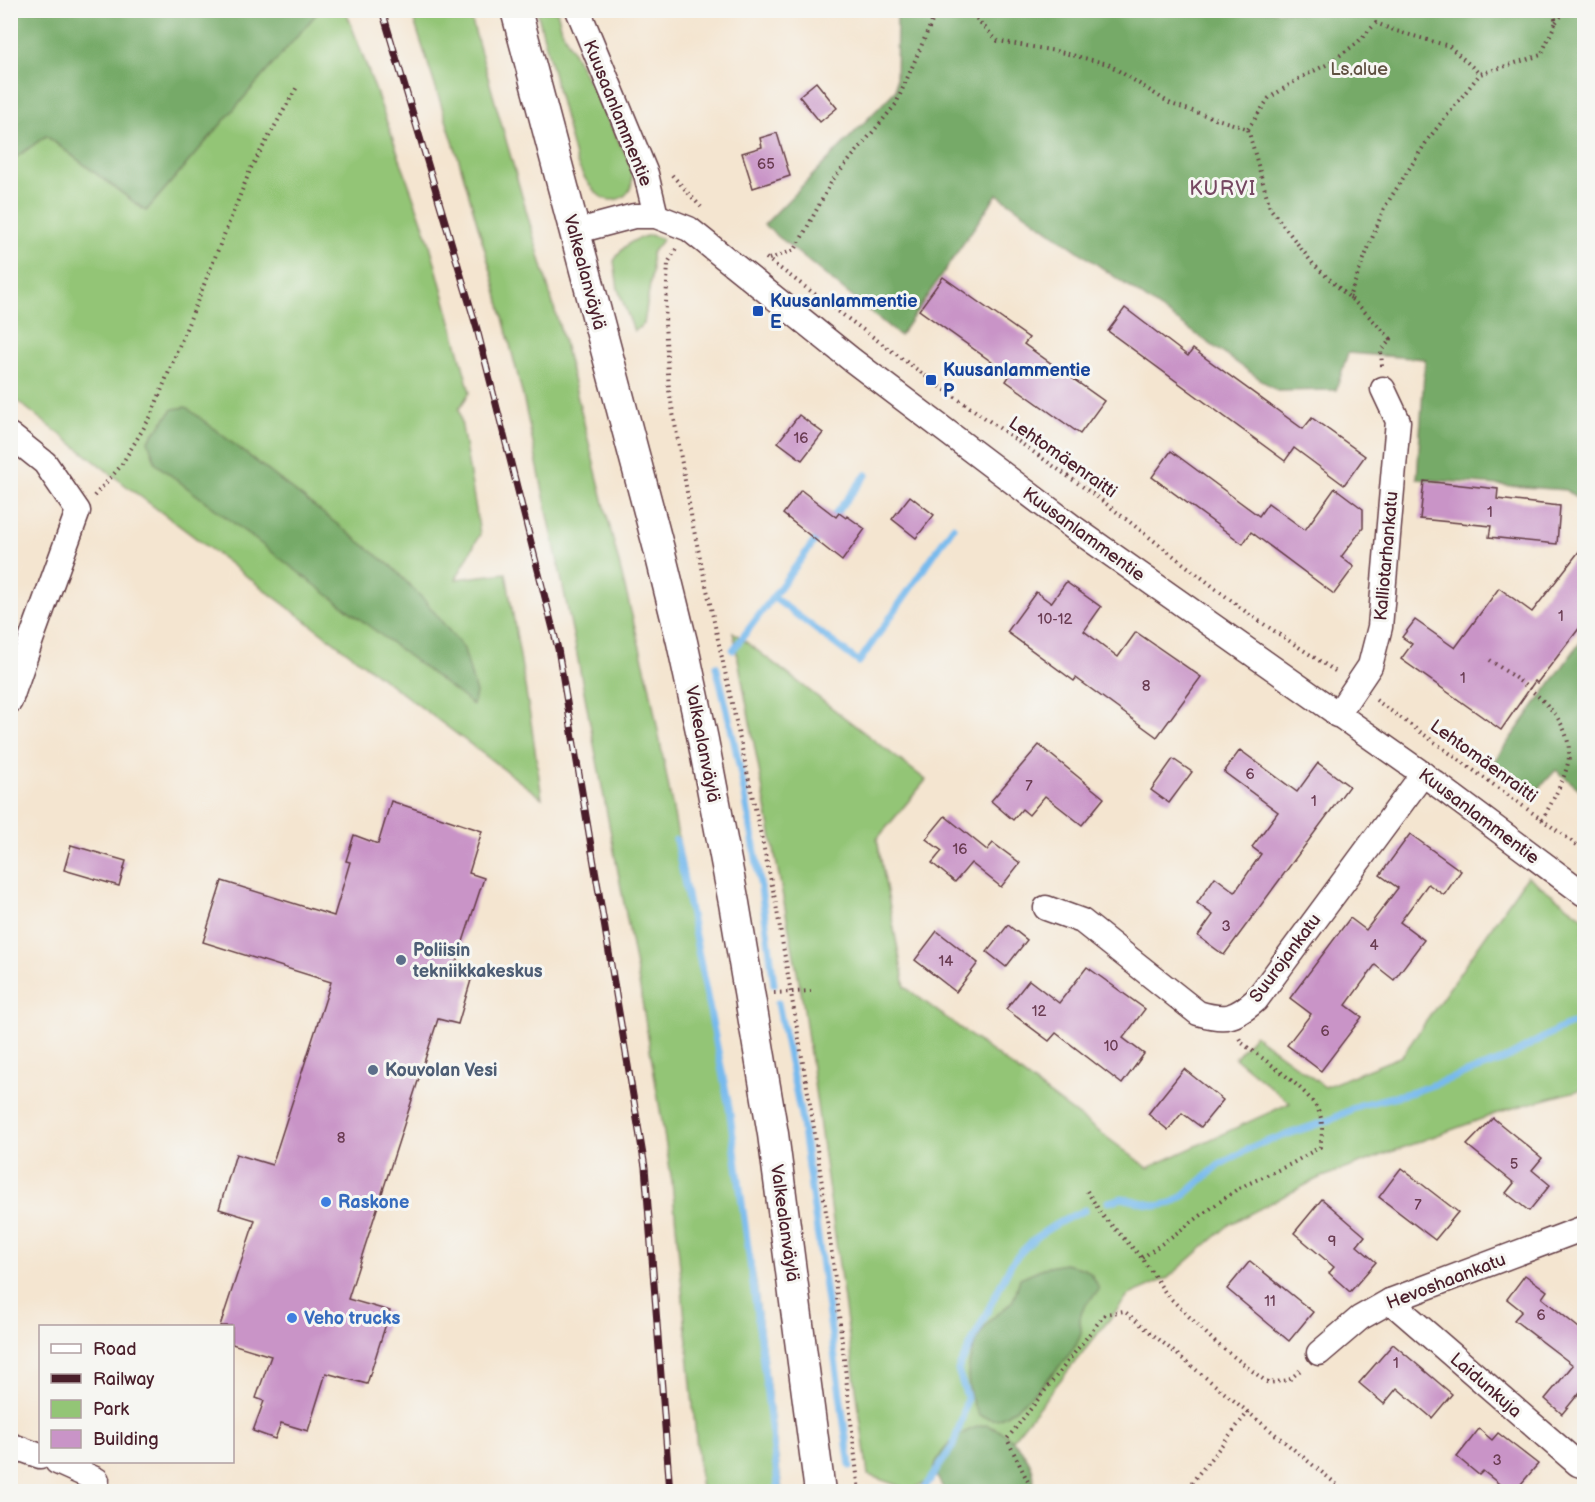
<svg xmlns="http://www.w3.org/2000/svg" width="1595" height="1502" viewBox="0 0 1595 1502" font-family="'Balsamiq Sans',sans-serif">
<rect width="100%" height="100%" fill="#f6f6f2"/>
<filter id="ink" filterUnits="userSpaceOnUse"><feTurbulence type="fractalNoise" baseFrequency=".0167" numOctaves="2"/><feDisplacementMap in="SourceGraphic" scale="12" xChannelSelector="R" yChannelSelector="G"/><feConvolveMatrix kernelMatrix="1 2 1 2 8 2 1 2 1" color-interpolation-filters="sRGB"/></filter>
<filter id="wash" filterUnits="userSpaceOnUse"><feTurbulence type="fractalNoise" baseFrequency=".008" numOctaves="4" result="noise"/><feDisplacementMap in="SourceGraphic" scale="24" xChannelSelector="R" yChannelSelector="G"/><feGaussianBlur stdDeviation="1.35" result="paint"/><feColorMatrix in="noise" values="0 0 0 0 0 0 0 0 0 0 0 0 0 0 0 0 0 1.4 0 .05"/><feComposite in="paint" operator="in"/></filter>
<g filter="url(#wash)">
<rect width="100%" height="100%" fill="#f4e5d0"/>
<!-- green -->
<g fill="#93c576" stroke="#6e7250" stroke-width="1.5">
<polygon points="318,11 346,11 374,86 429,241 470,392 459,409 480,534 456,579 506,573 531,722 542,798 129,488 11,396 10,161 46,136 146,211"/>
<polygon points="411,11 469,11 563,339 649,684 708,993 756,1283 782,1491 701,1491 672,1182 639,983 575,644 523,396 493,278 459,160"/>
<path d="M537 11H557L562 30 628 159C631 166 633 174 632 182 630 198 613 205 600 196 588 186 582 174 576 161Z"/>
<path d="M650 235 663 239 651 254 652 271 644 324 634 331 618 289 614 261C623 246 632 239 650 235Z"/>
<polygon points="733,632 926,780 877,839 905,987 1148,1168 1290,1103 1235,1058 1254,1035 1325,1087 1402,1056 1527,876 1584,918 1584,1089 1506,1110 1317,1179 1230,1224 1168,1278 1129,1295 1013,1439 910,1490 868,1475 803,1003"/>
</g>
<!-- forest -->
<g fill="#76aa67" stroke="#606449" stroke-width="1.5">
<polygon points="11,10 319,10 319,11 146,211 46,136 11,161"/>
<polygon points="897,11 1584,11 1584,503 1566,490 1417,479 1425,359 1348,353 1336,390 1277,391 997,194 900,336 764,225 896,90"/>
<polygon points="186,407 391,566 426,602 464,649 476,693 473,705 156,464 148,441 173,409"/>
<polygon points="1584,637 1584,793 1556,770 1534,794 1492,764"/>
<path d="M1064 1264C1085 1268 1092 1268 1099 1290 1091 1299 1081 1307 1080 1320 1080 1325 1082 1330 1081 1334 1074 1356 1019 1412 997 1419 991 1420 985 1417 979 1415 961 1386 966 1350 988 1323 994 1314 1007 1309 1013 1300 1016 1294 1018 1285 1020 1278L1043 1268Z"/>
<path d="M987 1425C993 1428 999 1430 1005 1434 1019 1445 1044 1472 1029 1491L945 1492 933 1469C942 1446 962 1428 987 1425Z"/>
</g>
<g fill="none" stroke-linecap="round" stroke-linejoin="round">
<!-- stream -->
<g stroke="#77baed" stroke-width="7">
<polyline points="828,523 866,475"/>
<polyline points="773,597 859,662 953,527"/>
<polyline points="733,650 820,534"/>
<path d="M716 666C743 769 761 878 774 984"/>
<polyline points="676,840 729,1107 760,1336 779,1492"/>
<polyline points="778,1003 801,1116 850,1466"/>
<polyline points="1108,1202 1122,1198 1157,1206 1172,1203 1183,1196 1219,1165 1256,1145 1330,1120 1360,1105 1413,1092 1503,1060 1557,1030 1584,1019"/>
<path d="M923 1490 953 1446 963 1415 967 1397 958 1370 1011 1264C1033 1236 1053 1224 1085 1210"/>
</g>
</g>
<g id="blocks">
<!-- building -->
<g fill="#c994c7">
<polygon points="816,82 837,108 820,122 799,96"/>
<polygon points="777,133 790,176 753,188 742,153 762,147 760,138"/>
<polygon points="943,277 1029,338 1024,344 1104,401 1080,434 1006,381 1010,375 919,310"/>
<polygon points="1125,308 1188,356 1193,349 1303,429 1312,418 1365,456 1344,485 1294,448 1285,461 1108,331"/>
<polygon points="799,415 823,433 802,460 778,442"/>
<polygon points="1171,451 1259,516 1268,503 1305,530 1335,488 1363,509 1363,528 1341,557 1354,567 1334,594 1251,532 1243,544 1152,477"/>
<polygon points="1424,481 1498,489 1497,499 1560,506 1557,544 1489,537 1491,526 1420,519"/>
<polygon points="801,490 836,517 839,513 846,518 847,516 865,529 842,561 783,514"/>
<polygon points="910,496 934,515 916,538 892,519"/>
<polygon points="1584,545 1584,622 1537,683 1535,681 1501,730 1401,659 1412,644 1402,637 1415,620 1455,648 1499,588 1532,612"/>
<polygon points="1066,582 1101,607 1084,631 1118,657 1136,632 1201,677 1157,737 1076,678 1074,681 1007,632 1036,592 1051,603"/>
<polygon points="1039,745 1104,798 1082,825 1045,796 1029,815 1022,809 1013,820 991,801"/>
<polygon points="1240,750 1297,792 1318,763 1349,786 1224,955 1198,936 1213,915 1197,903 1215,877 1235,892 1261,854 1252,847 1278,812 1224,772"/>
<polygon points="1173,759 1192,772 1169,803 1151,790"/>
<polygon points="391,801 482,831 469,873 484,878 452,975 471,980 458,1024 438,1019 348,1299 390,1311 367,1384 326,1373 308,1431 281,1423 275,1439 253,1431 264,1401 256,1398 271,1356 232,1344 232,1326 220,1326 255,1220 219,1209 236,1154 272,1165 331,982 203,942 222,881 334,916 350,862 346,861 354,835 378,844"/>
<polygon points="945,816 987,850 993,843 1020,863 1001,887 971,863 955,882 932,863 942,851 926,839"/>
<polygon points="1410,834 1461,871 1444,895 1428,884 1400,922 1424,940 1394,980 1375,965 1346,1005 1362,1017 1321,1071 1287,1045 1311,1014 1290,998 1350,918 1366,930 1398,888 1380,875"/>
<polygon points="71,845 126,861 119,886 64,870"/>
<polygon points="1008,925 1027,940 1006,967 987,952"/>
<polygon points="937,931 978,963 956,992 915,960"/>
<polygon points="1087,967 1145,1009 1123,1038 1144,1054 1122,1084 1056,1033 1049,1041 1006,1009 1029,980 1059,1003"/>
<polygon points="1184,1069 1223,1100 1201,1127 1182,1113 1168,1130 1148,1114"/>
<polygon points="1493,1118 1542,1158 1532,1170 1550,1185 1529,1211 1506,1193 1514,1183 1467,1145"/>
<polygon points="1401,1168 1458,1212 1435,1240 1379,1197"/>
<polygon points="1322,1199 1365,1236 1357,1246 1376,1262 1350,1292 1329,1273 1334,1267 1294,1233"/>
<polygon points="1250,1261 1313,1312 1289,1341 1227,1289"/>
<polygon points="1525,1275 1547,1291 1542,1298 1584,1332 1584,1387 1562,1414 1545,1399 1573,1365 1514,1320 1522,1311 1507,1299"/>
<polygon points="1393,1344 1452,1394 1432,1418 1397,1388 1384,1404 1359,1383"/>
<polygon points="1479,1429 1492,1440 1498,1433 1538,1464 1515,1491 1508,1491 1483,1471 1479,1475 1457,1457"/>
</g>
</g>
</g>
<g filter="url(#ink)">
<use href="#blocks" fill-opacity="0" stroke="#643d44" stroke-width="1.5"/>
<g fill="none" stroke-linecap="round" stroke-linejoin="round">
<defs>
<g id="minor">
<polyline points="578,10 646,174 656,216"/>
<polyline points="574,232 634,216 656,216 689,229 852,360 1074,528 1423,774 1584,894"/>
<polyline points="10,435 45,463 78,511 32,637 10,701"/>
<polyline points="1337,715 1370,666 1380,627 1398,421 1383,389"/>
<path d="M1046 908 1082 921 1198 1013C1225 1021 1234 1019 1256 1000L1423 774"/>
<polyline points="1390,1301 1578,1464 1584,1466"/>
<polyline points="1319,1353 1360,1318 1390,1301 1584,1228"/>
<polyline points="10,1445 40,1456"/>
<polyline points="57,1462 97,1480 95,1492"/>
</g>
<polyline id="major" points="516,10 659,549 682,642 703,740 734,903 773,1134 820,1492"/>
</defs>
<!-- minor casing -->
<use href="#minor" stroke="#643d44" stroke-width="27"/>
<!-- major casing -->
<use href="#major" stroke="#643d44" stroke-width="33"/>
<!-- path -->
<g stroke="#643d44" stroke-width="4" stroke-dasharray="1.5 4.5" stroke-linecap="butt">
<polyline points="968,10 998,41 1056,51 1108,64 1171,104 1248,129 1270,208 1313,264 1361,308 1391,339"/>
<polyline points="1556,22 1566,10"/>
<polyline points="1248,129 1269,98 1300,78 1328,64 1357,43 1376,23 1396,31 1449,46 1480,74"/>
<polyline points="672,175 701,207"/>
<polyline points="676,249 668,263 665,323 669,390 693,526 775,899 814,1128 833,1262 859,1492"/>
<polyline points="766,258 931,380 1096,496 1250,615 1338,673"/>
<polyline points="769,259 795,250 832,181 896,104 937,10"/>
<polyline points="1351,298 1349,297 1384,208 1429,138 1480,74 1541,55 1556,22 1553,10"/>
<polyline points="1382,366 1381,351 1391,339 1389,338"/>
<polyline points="94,496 120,467 151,416 251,168 297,87"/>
<path d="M1490 660C1521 683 1571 711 1569 756 1568 774 1551 804 1542 820"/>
<polyline points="1376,700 1584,850"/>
<polyline points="774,993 811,991"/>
<polyline points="1087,1191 1102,1215 1142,1258 1167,1295 1216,1343 1268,1383 1289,1380 1303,1368"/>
<path d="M1142 1258 1239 1188 1291 1164 1320 1147C1322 1136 1324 1121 1318 1110 1305 1086 1264 1060 1242 1043L1239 1038"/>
<polyline points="882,1489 889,1492"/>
<polyline points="1033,1492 1007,1439 1105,1314 1124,1311 1346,1492"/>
<polyline points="1184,1492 1249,1411"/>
</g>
<!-- minor -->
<use href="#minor" stroke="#fff" stroke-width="24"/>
<!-- major -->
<use href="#major" stroke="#fff" stroke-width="30"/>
<defs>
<polyline id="rail" points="382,10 477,329 558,649 645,1167 670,1492"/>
</defs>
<!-- rail casing -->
<use href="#rail" stroke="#4a1f2b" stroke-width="7"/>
<!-- rail -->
<use href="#rail" stroke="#f6f6f2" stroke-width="4.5" stroke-dasharray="14" stroke-linecap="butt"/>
</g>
</g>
<!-- markers -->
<g fill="#1a4fb4" stroke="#f6f6f2" stroke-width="2">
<rect x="752" y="305" width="12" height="12" rx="3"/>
<rect x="925" y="374" width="12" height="12" rx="3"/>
</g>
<g fill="#5c6f8a" stroke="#f6f6f2" stroke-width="2">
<circle cx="401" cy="960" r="6"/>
<circle cx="373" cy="1070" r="6"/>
</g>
<g fill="#3f7fe0" stroke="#f6f6f2" stroke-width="2">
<circle cx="326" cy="1202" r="6"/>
<circle cx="292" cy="1318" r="6"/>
</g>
<g text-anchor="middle" stroke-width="6" stroke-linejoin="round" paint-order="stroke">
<!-- number labels -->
<g font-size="15" fill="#6a3c52">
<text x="766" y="169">65</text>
<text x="801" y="443">16</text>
<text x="1490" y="517">1</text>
<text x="1561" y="621">1</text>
<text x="1055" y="624">10-12</text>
<text x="1463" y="683">1</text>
<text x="1146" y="691">8</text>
<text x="1250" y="779">6</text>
<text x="1029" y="791">7</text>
<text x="1314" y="806">1</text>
<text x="960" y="854">16</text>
<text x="1226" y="931">3</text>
<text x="1374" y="950">4</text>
<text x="946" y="966">14</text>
<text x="1039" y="1016">12</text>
<text x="1325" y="1036">6</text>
<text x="1111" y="1051">10</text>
<text x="341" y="1143">8</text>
<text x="1514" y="1169">5</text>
<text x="1418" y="1210">7</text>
<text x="1332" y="1246">9</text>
<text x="1270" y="1306">11</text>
<text x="1541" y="1320">6</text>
<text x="1396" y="1368">1</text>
<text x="1497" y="1465">3</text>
</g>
<!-- park labels -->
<g font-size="18" fill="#605142" stroke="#f6f6f2">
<text x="1359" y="75">Ls.alue</text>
</g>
<!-- street labels -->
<g font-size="18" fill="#4a1f2b" stroke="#f6f6f2">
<text transform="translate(618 113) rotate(68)" y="6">Kuusaanlammentie</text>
<text transform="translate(585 272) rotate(75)" y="6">Valkealanväylä</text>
<text transform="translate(1063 457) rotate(35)" y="6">Lehtomäenraitti</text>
<text transform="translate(1084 534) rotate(36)" y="6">Kuusanlammentie</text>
<text transform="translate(1386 556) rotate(-85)" y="6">Kalliotarhankatu</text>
<text transform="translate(703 744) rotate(79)" y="6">Valkealanväylä</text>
<text transform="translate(1484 761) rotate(36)" y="6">Lehtomäenraitti</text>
<text transform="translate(1479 816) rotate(37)" y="6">Kuusanlammentie</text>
<text transform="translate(1285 958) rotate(-53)" y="6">Suurojankatu</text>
<text transform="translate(785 1223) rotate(82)" y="6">Valkealanväylä</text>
<text transform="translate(1446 1281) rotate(-21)" y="6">Hevoshaankatu</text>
<text transform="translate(1486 1385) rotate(41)" y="6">Laidunkuja</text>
</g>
<!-- transit labels -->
<g font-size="18" font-weight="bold" fill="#164399" stroke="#f6f6f2" text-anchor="start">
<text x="770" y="307">Kuusanlammentie<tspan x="770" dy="21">E</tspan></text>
<text x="943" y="376">Kuusanlammentie<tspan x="943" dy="21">P</tspan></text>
</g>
<!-- service labels -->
<g font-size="18" font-weight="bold" fill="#4e5e75" stroke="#f6f6f2" text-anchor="start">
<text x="413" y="956">Poliisin<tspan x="413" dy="21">tekniikkakeskus</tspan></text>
<text x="385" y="1076">Kouvolan Vesi</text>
</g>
<!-- shop labels -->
<g font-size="18" font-weight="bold" fill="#366cbe" stroke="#f6f6f2" text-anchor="start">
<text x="338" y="1208">Raskone</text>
<text x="304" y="1324">Veho trucks</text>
</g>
<!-- neighbourhood labels -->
<g font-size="20" letter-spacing="1.5" fill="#764862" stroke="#f6f6f2">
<text x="1223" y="195">KURVI</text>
</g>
</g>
<!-- margin -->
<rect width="1595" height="1502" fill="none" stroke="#f6f6f2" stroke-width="36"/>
<!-- legend -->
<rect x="39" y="1325" width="195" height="138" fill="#f6f6f2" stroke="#b1a0a2" stroke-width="1.5"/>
<rect x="51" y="1344" width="30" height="9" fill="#ffffff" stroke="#b1a0a2" stroke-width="1.5"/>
<text x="93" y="1355" font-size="18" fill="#4a1f2b">Road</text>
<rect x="51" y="1374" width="30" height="9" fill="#4a1f2b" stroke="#b1a0a2" stroke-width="1.5"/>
<text x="93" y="1385" font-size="18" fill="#4a1f2b">Railway</text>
<rect x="51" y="1400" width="30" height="18" fill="#93c576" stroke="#b1a0a2" stroke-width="1.5"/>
<text x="93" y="1415" font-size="18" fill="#4a1f2b">Park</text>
<rect x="51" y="1430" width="30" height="18" fill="#c994c7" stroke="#b1a0a2" stroke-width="1.5"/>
<text x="93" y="1445" font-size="18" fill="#4a1f2b">Building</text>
</svg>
